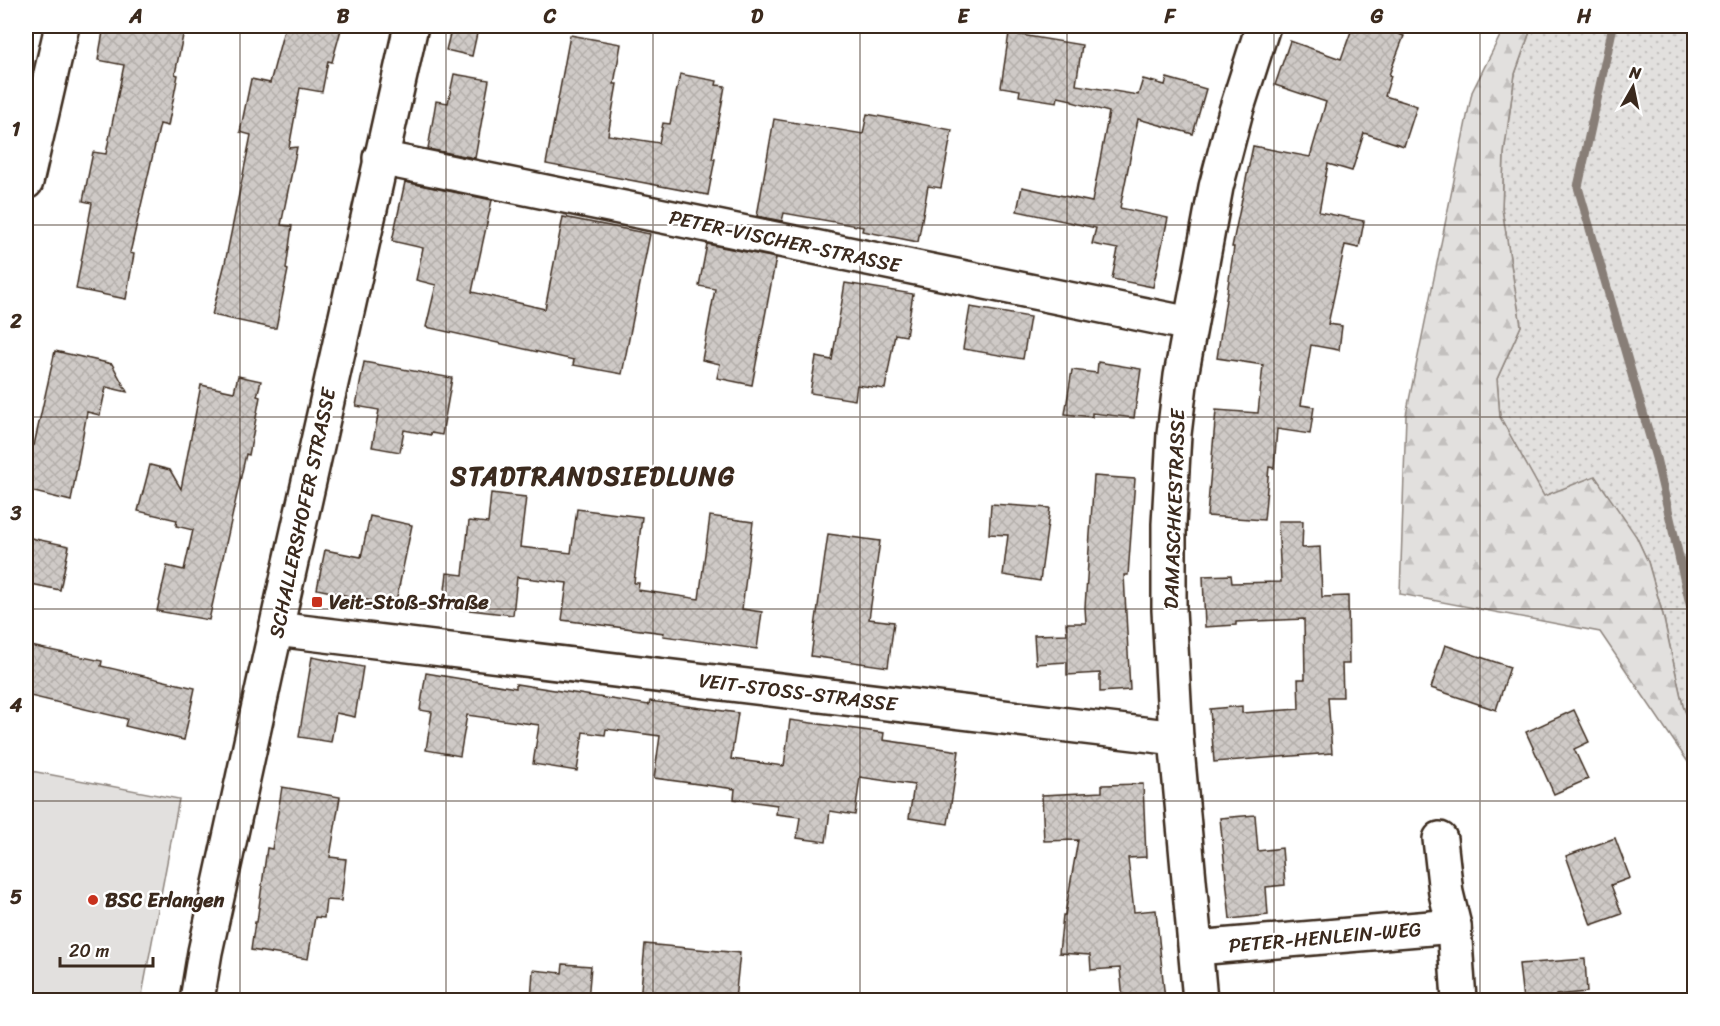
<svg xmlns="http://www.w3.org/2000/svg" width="1720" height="1026" viewBox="0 0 1720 1026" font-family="Sriracha,sans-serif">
<defs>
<pattern id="grass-dots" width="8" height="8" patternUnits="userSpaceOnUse" patternTransform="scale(1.5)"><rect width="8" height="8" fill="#e2e0de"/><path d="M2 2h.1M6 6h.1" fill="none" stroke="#c3c0be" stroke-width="1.8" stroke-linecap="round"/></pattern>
<pattern id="forest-firs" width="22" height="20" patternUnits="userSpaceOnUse" patternTransform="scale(1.5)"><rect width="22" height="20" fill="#e2e0de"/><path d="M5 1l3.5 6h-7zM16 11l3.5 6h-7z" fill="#c3c0be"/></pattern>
<pattern id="building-cross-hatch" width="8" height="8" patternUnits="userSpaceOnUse" patternTransform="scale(1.5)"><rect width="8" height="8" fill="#cfcac7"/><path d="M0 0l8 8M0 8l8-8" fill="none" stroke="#b3aeaa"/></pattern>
</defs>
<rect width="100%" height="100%" fill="#fff"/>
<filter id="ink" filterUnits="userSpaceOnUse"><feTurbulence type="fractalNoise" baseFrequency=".0167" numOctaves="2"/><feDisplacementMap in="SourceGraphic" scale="12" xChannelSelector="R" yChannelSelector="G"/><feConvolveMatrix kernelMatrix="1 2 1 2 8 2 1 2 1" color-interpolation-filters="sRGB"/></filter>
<g filter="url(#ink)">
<!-- grass -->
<polygon fill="url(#grass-dots)" stroke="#8e857e" stroke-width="1.5" points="1532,26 1694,26 1694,733 1683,706 1663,615 1648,562 1636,536 1544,497 1500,417 1497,379 1521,326 1502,209 1504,154 1515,74"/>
<!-- forest -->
<polygon fill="url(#forest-firs)" stroke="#8e857e" stroke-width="1.5" points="1505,26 1532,26 1515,74 1504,153 1502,209 1521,326 1497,379 1500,417 1544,496 1595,476 1636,536 1648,562 1663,615 1683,706 1694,733 1694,771 1600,632 1400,594 1406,415 1472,92"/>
<!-- garden -->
<polygon fill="#e2e0de" stroke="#8e857e" stroke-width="1.5" points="26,770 179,799 141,1000 26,1000"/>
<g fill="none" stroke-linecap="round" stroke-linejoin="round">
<!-- stream -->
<polyline stroke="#887e77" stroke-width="9" points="1613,26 1578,187 1656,458 1694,621"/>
</g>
<!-- building -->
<g fill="url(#building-cross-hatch)" stroke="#3b2a1e" stroke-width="1.5">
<polygon points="104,26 185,26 175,74 178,75 168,126 160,124 130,253 134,254 126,299 76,289 92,203 83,201 93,152 106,154 124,65 98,60"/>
<polygon points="285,26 342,26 332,62 328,61 322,92 300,88 289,148 297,147 281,225 292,226 286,269 288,270 276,328 272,328 212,315 225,263 251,135 240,132 251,79 270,83"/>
<polygon points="452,26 478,29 472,56 446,50"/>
<polygon points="1353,26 1378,26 1404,36 1389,75 1391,76 1385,96 1417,106 1404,146 1364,133 1352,171 1328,164 1319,212 1364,221 1359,248 1345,245 1328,324 1342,326 1339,350 1311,345 1301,405 1314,407 1310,434 1277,429 1274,468 1269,467 1264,520 1207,516 1216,410 1258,413 1263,365 1217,358 1234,247 1232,247 1253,146 1310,157 1326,102 1275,85 1290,41 1341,59"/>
<polygon points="1009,33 1082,45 1076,85 1138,95 1143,79 1165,85 1167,78 1206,89 1193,134 1138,119 1120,208 1168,218 1153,287 1112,279 1118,249 1092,244 1096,228 1017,211 1022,187 1092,202 1109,112 1072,102 1072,100 1058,97 1057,102 1019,96 1020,90 1001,87"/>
<polygon points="570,35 621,44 614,84 617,84 608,135 659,143 663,123 670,124 680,74 717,81 716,85 725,86 712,159 715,159 708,195 546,164"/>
<polygon points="454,74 489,80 475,158 428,149 436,101 448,103"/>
<polygon points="867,114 952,130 941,188 928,186 918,242 862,231 863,227 784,213 782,221 757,216 774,119 863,134"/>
<polygon points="405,182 492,200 472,292 545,309 563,217 650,234 622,374 573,365 574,360 426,327 436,285 416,280 423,248 392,241"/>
<polygon points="707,244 776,258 752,385 717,378 720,364 702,360 715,289 699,286"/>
<polygon points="845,283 913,294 906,336 895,334 885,389 857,385 855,400 810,393 816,357 832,360"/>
<polygon points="970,307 1030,317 1023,359 963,349"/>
<polygon points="55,351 112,364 127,392 106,387 100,415 87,412 71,501 26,490 26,443 34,445"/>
<polygon points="364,362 452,378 442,435 431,433 431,435 404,430 400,452 372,447 379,410 356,406"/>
<polygon points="1098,362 1141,369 1134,418 1092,413 1092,417 1065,414 1072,370 1097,373"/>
<polygon points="238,376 261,381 257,396 260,397 249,455 246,454 209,620 157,611 167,566 184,570 193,530 176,526 177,520 138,511 150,465 170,470 181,489 201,385 234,392"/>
<polygon points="1094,476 1135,479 1128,575 1124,575 1130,690 1100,692 1100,673 1067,675 1067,662 1036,664 1034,635 1067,634 1066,623 1086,623 1085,607"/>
<polygon points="491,493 526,497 520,547 571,553 577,509 642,517 634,583 639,583 638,590 699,599 710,516 753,522 742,609 762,612 757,649 663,636 664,633 562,620 567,583 517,577 513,615 443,607 447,573 463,575 469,521 488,523"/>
<polygon points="991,504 1050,508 1040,581 1003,575 1008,535 989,534"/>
<polygon points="370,516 412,525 395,606 317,589 325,550 361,557"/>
<polygon points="1278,521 1303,521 1302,548 1320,547 1322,597 1348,596 1349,664 1342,664 1343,697 1328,697 1332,753 1214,762 1210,709 1242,706 1242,713 1299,709 1298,679 1305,679 1304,619 1236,622 1236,625 1205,627 1203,576 1231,575 1232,583 1281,582"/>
<polygon points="828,534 880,541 869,619 894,622 888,667 811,656"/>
<polygon points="26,537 69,546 60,590 26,583"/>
<polygon points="26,645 102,661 101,666 195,688 184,740 125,726 127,719 26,695"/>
<polygon points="1445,645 1510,667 1496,710 1431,688"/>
<polygon points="312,657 363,667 355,717 336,713 331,742 299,737"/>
<polygon points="426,673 516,688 516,684 649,705 650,701 738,713 731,759 784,766 790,720 884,733 883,740 959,751 948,824 909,818 914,785 860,777 855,815 830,811 826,842 797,838 800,817 776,814 777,805 734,799 735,789 654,778 660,736 606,729 605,735 583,732 577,771 533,764 539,725 467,715 460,756 426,750 432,712 420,710"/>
<polygon points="1574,710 1589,742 1574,749 1588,779 1554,794 1526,732"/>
<polygon points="1143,784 1146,857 1128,858 1134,912 1156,910 1165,1000 1123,1000 1120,968 1091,970 1090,955 1059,953 1063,915 1065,915 1078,840 1044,841 1042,795 1102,792 1102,785"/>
<polygon points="282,787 340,797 330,857 346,859 341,901 326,900 324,918 315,917 308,959 251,950 255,922 257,922 267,848 272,849"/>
<polygon points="1255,815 1258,851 1282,848 1285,885 1266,887 1268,915 1230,919 1220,818"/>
<polygon points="1615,838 1630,878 1611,885 1622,914 1591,925 1566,856"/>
<polygon points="645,944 740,953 735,1000 640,1000"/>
<polygon points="1585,959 1587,992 1556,995 1555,1000 1523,1000 1519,964"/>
<polygon points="563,964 591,966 588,1000 531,1000 533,970 562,973"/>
</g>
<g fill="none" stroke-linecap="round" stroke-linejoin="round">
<defs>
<g id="minor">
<polyline points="380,158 1190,324"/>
<polyline points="26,182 62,26"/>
<polyline points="276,629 1176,738"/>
<polyline points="1440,839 1446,893 1454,926 1459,1000"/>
<polyline points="1196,948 1454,926"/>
<polyline points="197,1000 205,952 267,669 411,26"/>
<polyline points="1200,1000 1176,738 1169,610 1169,524 1174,434 1181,376 1216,187 1236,111 1263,26"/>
</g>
</defs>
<!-- minor casing -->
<use href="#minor" stroke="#3b2a1e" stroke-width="38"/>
<!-- minor -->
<use href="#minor" stroke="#fff" stroke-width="33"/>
</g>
</g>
<!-- grid -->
<path fill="none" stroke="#3b2a1e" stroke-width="1.5" stroke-opacity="0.55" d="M240 26V1000M446 26V1000M653 26V1000M860 26V1000M1067 26V1000M1274 26V1000M1480 26V1000M26 225H1694M26 417H1694M26 609H1694M26 801H1694"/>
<!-- markers -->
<g fill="#c8321e" stroke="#fff" stroke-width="2">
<rect x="311" y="596" width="12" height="12" rx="3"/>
<circle cx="93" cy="900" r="6"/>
</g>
<g text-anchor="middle" stroke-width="5" stroke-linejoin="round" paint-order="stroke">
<!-- street labels -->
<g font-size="20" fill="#3b2a1e" stroke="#fff">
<text transform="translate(785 241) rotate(12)" y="7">PETER-VISCHER-STRASSE</text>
<text transform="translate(1174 509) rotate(-88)" y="7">DAMASCHKESTRASSE</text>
<text transform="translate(302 513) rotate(-78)" y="7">SCHALLERSHOFER STRASSE</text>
<text transform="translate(798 692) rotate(7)" y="7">VEIT-STOSS-STRASSE</text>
<text transform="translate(1325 937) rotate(-5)" y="7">PETER-HENLEIN-WEG</text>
</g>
<!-- poi labels -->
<g font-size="20" font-weight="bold" fill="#3b2a1e" stroke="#fff" text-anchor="start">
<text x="329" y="609">Veit-Stoß-Straße</text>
<text x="105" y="907">BSC Erlangen</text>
</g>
<!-- district labels -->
<g font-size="26" font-weight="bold" letter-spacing="1.5" fill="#3b2a1e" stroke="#fff">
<text x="593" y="485">STADTRANDSIEDLUNG</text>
</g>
</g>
<!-- margin -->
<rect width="1720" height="1026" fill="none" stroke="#fff" stroke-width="66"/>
<!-- north arrow -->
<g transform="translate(1633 87) rotate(9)" stroke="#ffffff" stroke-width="4.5" paint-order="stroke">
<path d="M0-4.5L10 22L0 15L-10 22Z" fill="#3b2a1e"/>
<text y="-9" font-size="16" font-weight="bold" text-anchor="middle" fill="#3b2a1e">N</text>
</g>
<!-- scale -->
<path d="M60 957v9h93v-9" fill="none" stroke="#3b2a1e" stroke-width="3"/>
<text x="69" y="957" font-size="18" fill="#3b2a1e" stroke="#ffffff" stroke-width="4.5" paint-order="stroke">20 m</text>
<rect x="33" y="33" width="1654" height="960" fill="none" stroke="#3b2a1e" stroke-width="2"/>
<g font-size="20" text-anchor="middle" font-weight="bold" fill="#3b2a1e">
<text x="136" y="23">A</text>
<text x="343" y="23">B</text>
<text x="550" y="23">C</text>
<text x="757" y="23">D</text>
<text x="963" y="23">E</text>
<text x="1170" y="23">F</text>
<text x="1377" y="23">G</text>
<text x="1584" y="23">H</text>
<text x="16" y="136">1</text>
<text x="16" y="328">2</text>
<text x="16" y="520">3</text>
<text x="16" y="712">4</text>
<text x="16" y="904">5</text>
</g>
</svg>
